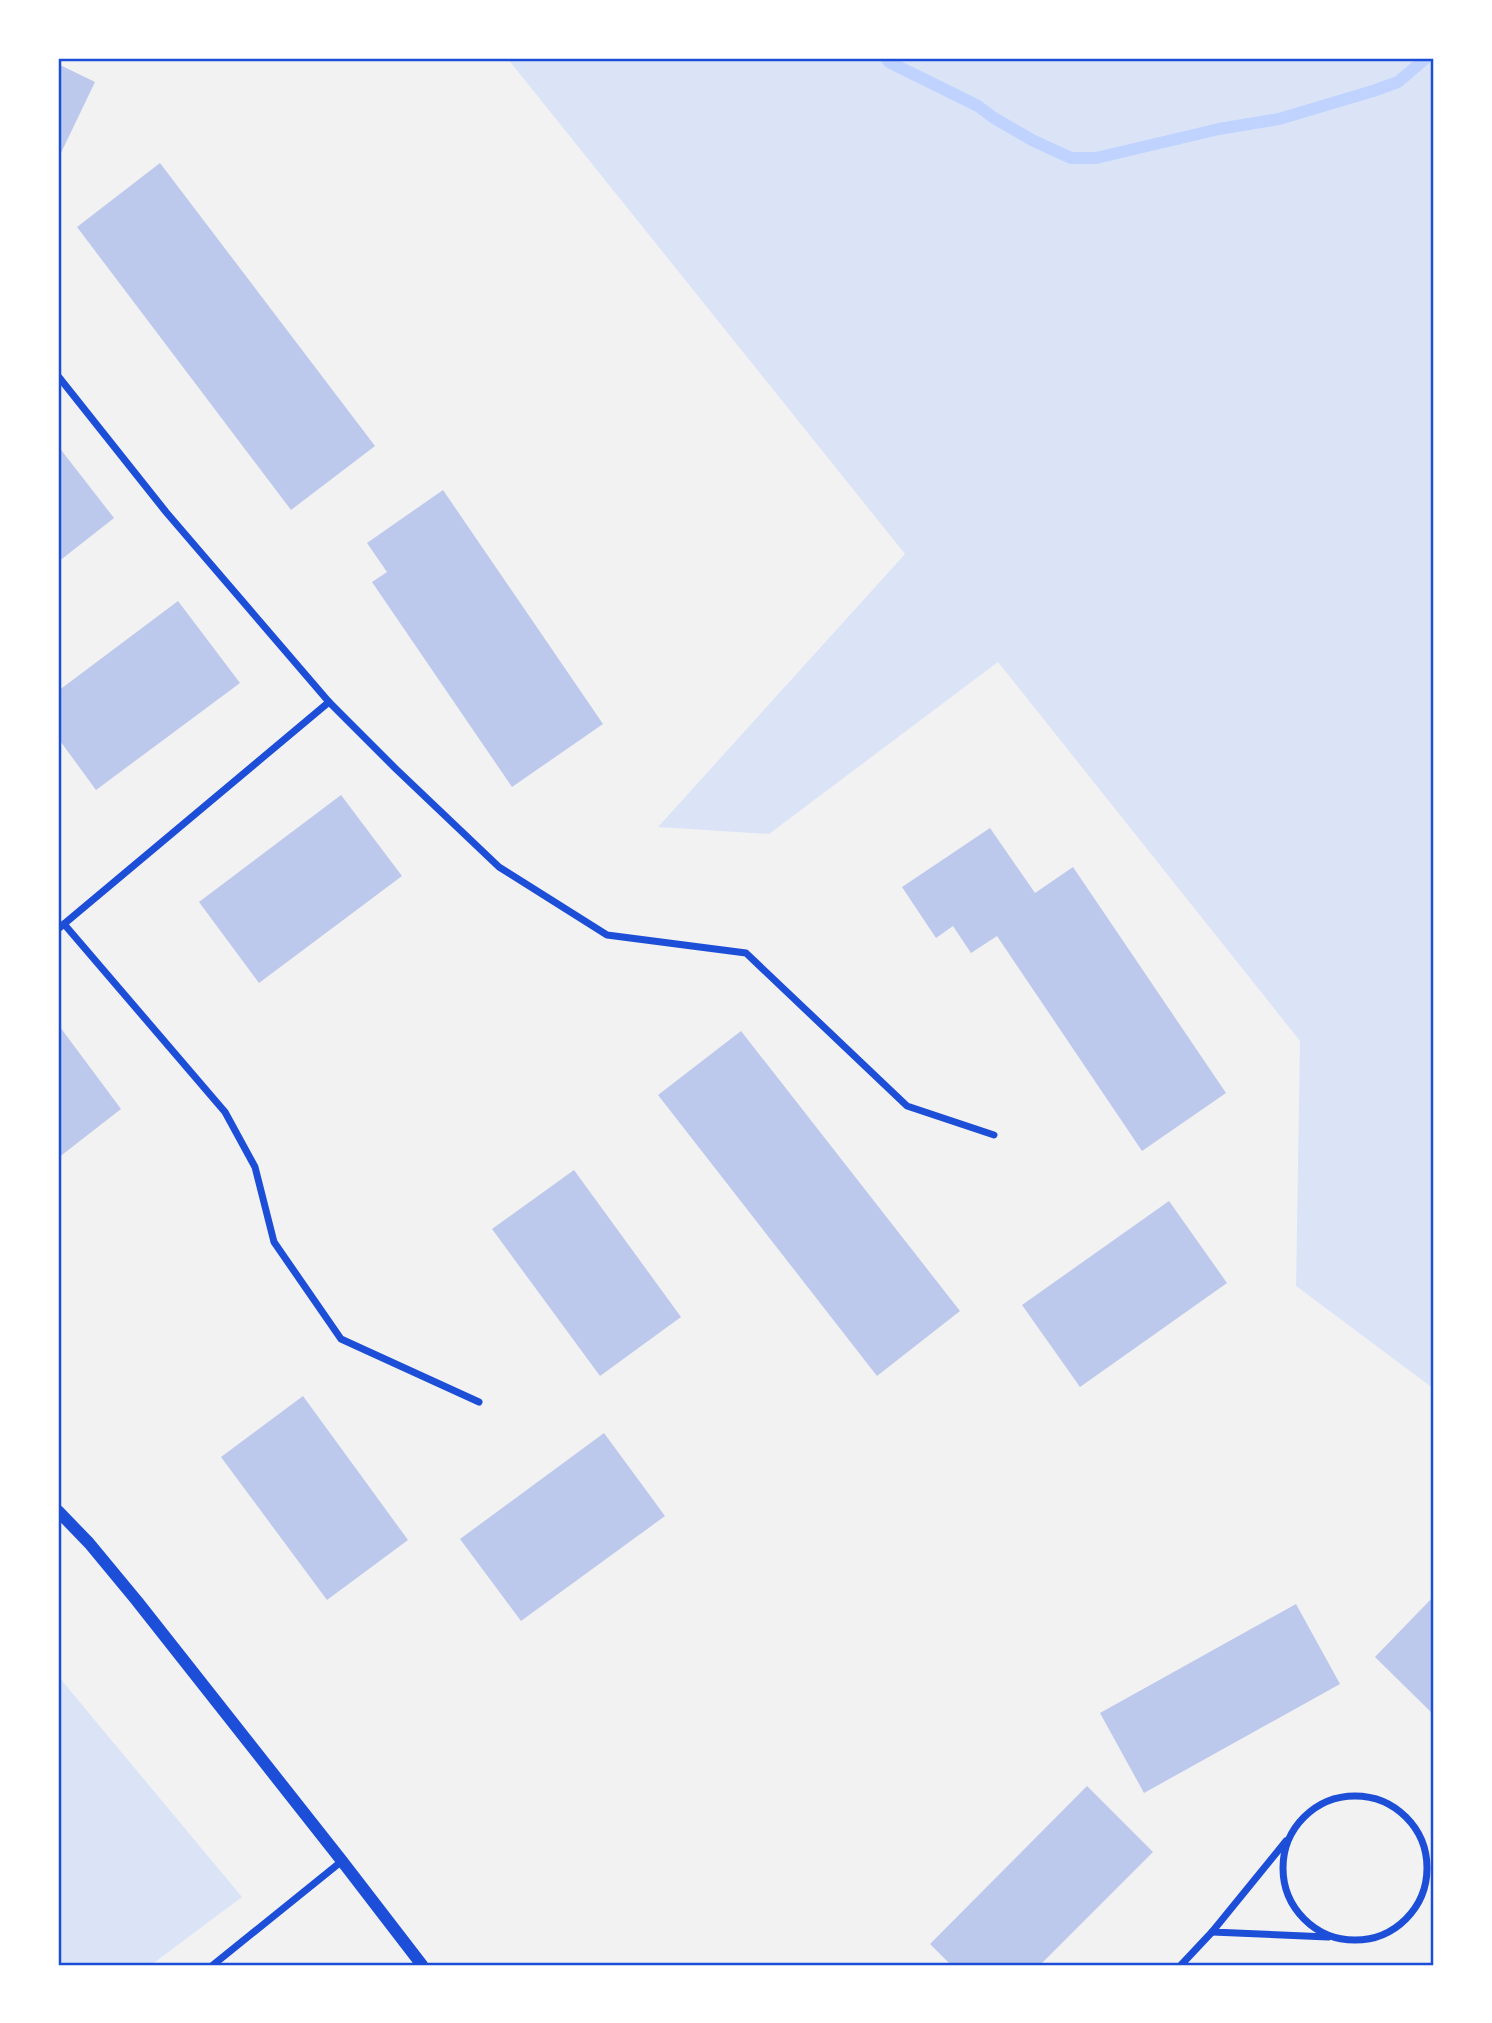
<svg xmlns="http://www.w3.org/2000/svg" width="1492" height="2023" viewBox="0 0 1492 2023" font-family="Lora,serif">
<rect width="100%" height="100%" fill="#f2f2f2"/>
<!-- green -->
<g fill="#dbe4f7">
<polygon points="507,58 1434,58 1434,1389 1296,1286 1300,1041 998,662 769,834 658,827 905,554"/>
<polygon points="58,1676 242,1897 151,1965 58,1965"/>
</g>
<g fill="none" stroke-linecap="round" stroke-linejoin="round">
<!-- stream -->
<polyline stroke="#bfd3fe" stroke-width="12" points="886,58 889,62 978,106 994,118 1032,140 1071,158 1096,158 1219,129 1279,119 1373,91 1398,82 1426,58"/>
</g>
<!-- building -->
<g fill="#bdc9ec">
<polygon points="58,64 95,82 58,159"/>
<polygon points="160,163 375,446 291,510 77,227"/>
<polygon points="58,446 114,518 58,562"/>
<polygon points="443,490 603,724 512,787 372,582 387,572 367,543"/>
<polygon points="178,601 240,683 96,790 58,738 58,691"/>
<polygon points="341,795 402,876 259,983 199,902"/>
<polygon points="990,828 1035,893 1073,867 1226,1093 1142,1151 997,936 971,953 953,926 936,938 902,887"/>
<polygon points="60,1027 121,1109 58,1158 58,1029"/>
<polygon points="741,1031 960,1311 877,1376 658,1095"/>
<polygon points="574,1170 681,1317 600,1376 492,1229"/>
<polygon points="1169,1201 1227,1283 1080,1387 1022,1305"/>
<polygon points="303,1396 408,1540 327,1600 221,1457"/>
<polygon points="604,1433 665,1516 521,1621 460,1539"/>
<polygon points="1434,1596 1434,1715 1375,1657"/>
<polygon points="1296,1604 1340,1684 1144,1793 1100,1713"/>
<polygon points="1087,1786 1153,1852 1040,1965 951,1965 930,1944"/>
</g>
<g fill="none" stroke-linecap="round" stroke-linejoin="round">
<!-- minor -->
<g stroke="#1d4ed8" stroke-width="7">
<polyline points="58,376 166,512 329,702 396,769 499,867 607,935 746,953 907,1106 994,1135"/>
<polyline points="64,924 225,1112 255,1167 274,1242 341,1339 479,1402"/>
<polyline points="58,929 329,702"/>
<circle cx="1355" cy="1868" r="72"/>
<polyline points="1286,1841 1212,1932 1328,1937"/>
<polyline points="213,1965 342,1861"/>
<polyline points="1181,1965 1212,1932"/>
</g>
<!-- tertiary -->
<polyline stroke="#1d4ed8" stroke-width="12" points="58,1511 89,1543 137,1601 342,1861 422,1965"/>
</g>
<!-- border -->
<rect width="1492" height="2023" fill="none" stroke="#ffffff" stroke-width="119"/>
<rect x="60" y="60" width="1372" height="1904" fill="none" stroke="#1d4ed8" stroke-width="2.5"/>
</svg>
